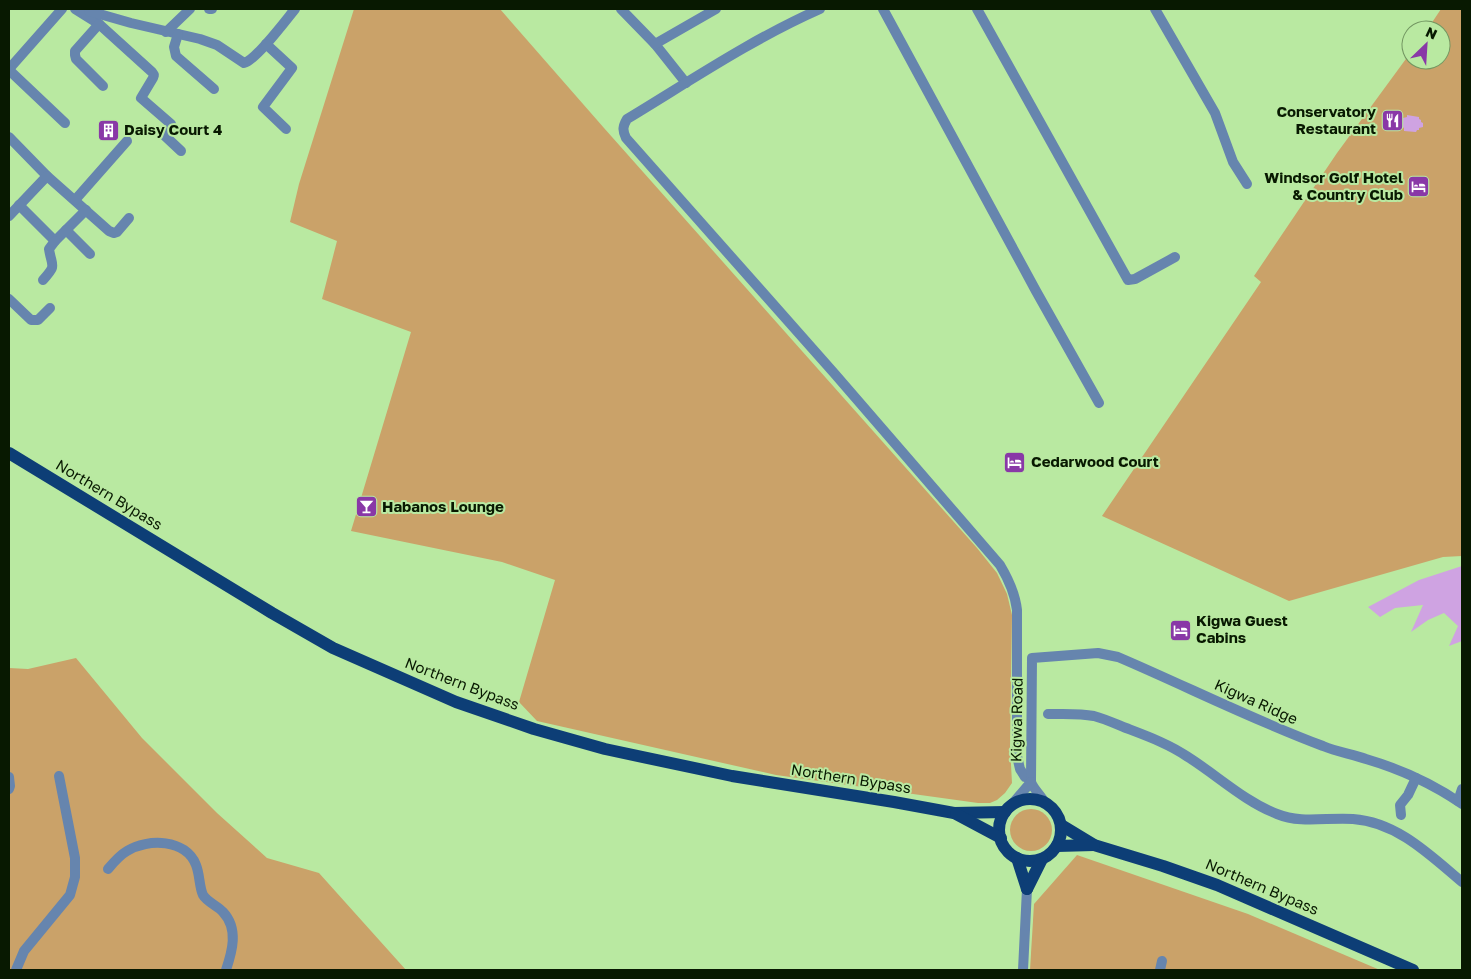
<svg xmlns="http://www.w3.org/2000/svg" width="1471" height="979" viewBox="0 0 1471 979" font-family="'Golos Text',sans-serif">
<rect width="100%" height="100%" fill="#b9e9a1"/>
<!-- green -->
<g fill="#caa269">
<polygon points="354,9 500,9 604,128 977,548 997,573 1007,594 1012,615 1010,746 1012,783 1005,793 997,800 990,803 978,803 776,775 537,721 519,702 555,580 502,562 351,531 411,332 322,299 337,241 290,222 299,184"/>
<polygon points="1441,9 1462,9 1462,556 1443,557 1289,601 1102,516 1261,282 1254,276 1337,153 1411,52 1411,60 1441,60 1441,30 1427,30"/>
<polygon points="76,658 142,738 217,813 267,858 319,873 406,970 9,970 9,668 28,669"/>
<circle cx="1031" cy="830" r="21"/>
<polygon points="1077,855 1248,914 1380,970 1030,970 1034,904"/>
</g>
<!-- water -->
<g fill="#cfa3e2">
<polygon points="1407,115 1419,117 1419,119 1421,120 1421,122 1423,123 1423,127 1419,128 1419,130 1417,130 1416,132 1404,131 1404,128 1401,126 1400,121 1403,118 1407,117"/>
<polygon points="1462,566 1462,641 1449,646 1458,626 1444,613 1428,620 1411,632 1423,605 1395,608 1380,617 1368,607 1419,580"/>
</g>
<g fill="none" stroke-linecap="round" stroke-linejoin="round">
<!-- minor -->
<g stroke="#6685ae" stroke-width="10">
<polyline points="75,9 99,24 152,72 154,75 153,78 141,98 171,124 172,127 165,136 181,151"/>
<polyline points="209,9 212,9"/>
<polyline points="621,9 655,44 686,83"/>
<path d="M820 9C752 39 690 81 627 119 623 126 622 130 626 138L834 373 1000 565C1009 580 1015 593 1017 610V756L1020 769 1025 777 1031 775"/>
<polyline points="883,9 1036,291 1099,403"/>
<polyline points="977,9 1128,280 1135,279 1175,257"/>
<polyline points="1155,9 1215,113 1233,162 1247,184"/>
<path d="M89 11 131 23 200 39 217 45 244 63C256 60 286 20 295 9"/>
<polyline points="99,24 75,51 75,55 76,59 103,86"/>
<polyline points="166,32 190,9"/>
<polyline points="178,34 174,47 176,56 214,89"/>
<polyline points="266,44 292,68 263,107 286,129"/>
<polyline points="655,44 716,9"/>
<polyline points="9,69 62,9"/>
<polyline points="9,70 65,123"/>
<polyline points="9,137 47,176 109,231 114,233 117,232 129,218"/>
<polyline points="75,200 127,141"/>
<polyline points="19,205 55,241 86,210"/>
<polyline points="9,216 47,176"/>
<polyline points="66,230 90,254"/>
<path d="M43 280C57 264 52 268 49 249L55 241"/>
<polyline points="9,299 31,320 38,320 50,308"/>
<path d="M1048 714C1063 714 1079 713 1094 716 1105 719 1116 724 1126 728 1147 736 1169 744 1188 757 1218 776 1244 801 1277 814 1301 824 1328 817 1353 819 1397 822 1430 855 1462 882"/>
<polyline points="9,777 10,786 9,789"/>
<path d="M1031 780 1032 658 1098 653 1118 657C1186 686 1253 720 1323 746 1337 752 1352 754 1366 759 1400 769 1433 784 1462 804"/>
<path d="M1031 782C1034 790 1041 795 1045 803"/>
<polyline points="1458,801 1462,789"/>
<polyline points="1008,809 1031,782"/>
<polyline points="1401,815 1400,805 1408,795 1416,778"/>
<path d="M108 869C113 863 120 855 127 851 148 838 186 839 196 865 200 875 199 886 203 895 207 902 218 906 223 912 239 929 232 952 226 970"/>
<polyline points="16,970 24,951 70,895 75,877 75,858 59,776"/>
<polyline points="1023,970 1027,889"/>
<polyline points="1160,970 1162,961"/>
</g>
<!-- major -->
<g stroke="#0d3e76" stroke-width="12">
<polyline points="9,453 272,613 333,648 456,702 534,729 605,749 732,776 894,802 954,813 1005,812"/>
<circle cx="1030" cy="830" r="31"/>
<polyline points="956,814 1001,838"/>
<polyline points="1061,825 1094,845 1163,866 1217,885 1413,970"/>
<polyline points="1057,846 1094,845"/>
<polyline points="1017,858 1027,889"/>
<polyline points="1027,889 1042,859"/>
</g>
</g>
<!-- icons -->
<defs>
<symbol id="restaurant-square" viewBox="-11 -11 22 22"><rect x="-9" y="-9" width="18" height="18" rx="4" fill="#8938a7" stroke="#b9e9a1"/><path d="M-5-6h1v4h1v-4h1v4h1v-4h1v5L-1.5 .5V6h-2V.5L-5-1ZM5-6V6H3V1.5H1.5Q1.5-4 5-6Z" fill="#fff"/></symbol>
<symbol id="building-square" viewBox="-11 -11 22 22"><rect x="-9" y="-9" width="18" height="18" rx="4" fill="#8938a7" stroke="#b9e9a1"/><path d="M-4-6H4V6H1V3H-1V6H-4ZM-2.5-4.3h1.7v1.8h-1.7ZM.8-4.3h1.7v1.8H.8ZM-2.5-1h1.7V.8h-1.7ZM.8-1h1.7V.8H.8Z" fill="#fff"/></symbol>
<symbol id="hotel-square" viewBox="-11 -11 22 22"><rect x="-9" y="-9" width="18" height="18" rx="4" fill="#8938a7" stroke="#b9e9a1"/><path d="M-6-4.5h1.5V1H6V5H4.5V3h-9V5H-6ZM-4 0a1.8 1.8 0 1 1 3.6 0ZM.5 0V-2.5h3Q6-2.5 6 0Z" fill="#fff"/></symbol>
<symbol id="bar-square" viewBox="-11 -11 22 22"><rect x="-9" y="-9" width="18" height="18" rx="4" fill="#8938a7" stroke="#b9e9a1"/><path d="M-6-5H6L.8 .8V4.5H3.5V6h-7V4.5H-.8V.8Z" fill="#fff"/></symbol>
</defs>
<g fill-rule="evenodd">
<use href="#restaurant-square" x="1380" y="108" width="25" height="25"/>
<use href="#building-square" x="96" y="118" width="25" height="25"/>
<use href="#hotel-square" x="1406" y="174" width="25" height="25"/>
<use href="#hotel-square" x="1002" y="450" width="25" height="25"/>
<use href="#bar-square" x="354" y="494" width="25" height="25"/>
<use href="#hotel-square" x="1168" y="618" width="25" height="25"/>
</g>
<g text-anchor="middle" stroke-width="4" stroke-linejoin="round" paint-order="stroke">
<!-- poi labels -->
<g font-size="15" font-weight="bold" fill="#081901" stroke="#b9e9a1" text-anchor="start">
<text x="1376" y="117" text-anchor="end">Conservatory<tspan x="1376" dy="17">Restaurant</tspan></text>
<text x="124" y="135">Daisy Court 4</text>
<text x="1403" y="183" text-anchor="end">Windsor Golf Hotel<tspan x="1403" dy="17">&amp; Country Club</tspan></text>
<text x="1031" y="467">Cedarwood Court</text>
<text x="382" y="512">Habanos Lounge</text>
<text x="1196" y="626">Kigwa Guest<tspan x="1196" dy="17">Cabins</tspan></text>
</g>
<!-- street labels -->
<g font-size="15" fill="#081901" stroke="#b9e9a1">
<text transform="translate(109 495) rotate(31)" y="5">Northern Bypass</text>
<text transform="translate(462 684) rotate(21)" y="5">Northern Bypass</text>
<text transform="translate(1256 702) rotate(24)" y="5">Kigwa Ridge</text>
<text transform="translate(1017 720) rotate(-89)" y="5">Kigwa Road</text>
<text transform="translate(851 779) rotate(9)" y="5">Northern Bypass</text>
<text transform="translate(1262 887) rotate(23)" y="5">Northern Bypass</text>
</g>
</g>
<!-- border -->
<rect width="1471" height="979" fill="none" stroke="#081901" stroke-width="20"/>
<!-- north arrow -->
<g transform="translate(1426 45) rotate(25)"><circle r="24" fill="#b9e9a1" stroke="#729661"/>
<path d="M0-4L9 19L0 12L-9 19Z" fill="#8938a7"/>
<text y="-8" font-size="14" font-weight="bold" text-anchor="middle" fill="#081901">N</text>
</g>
</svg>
